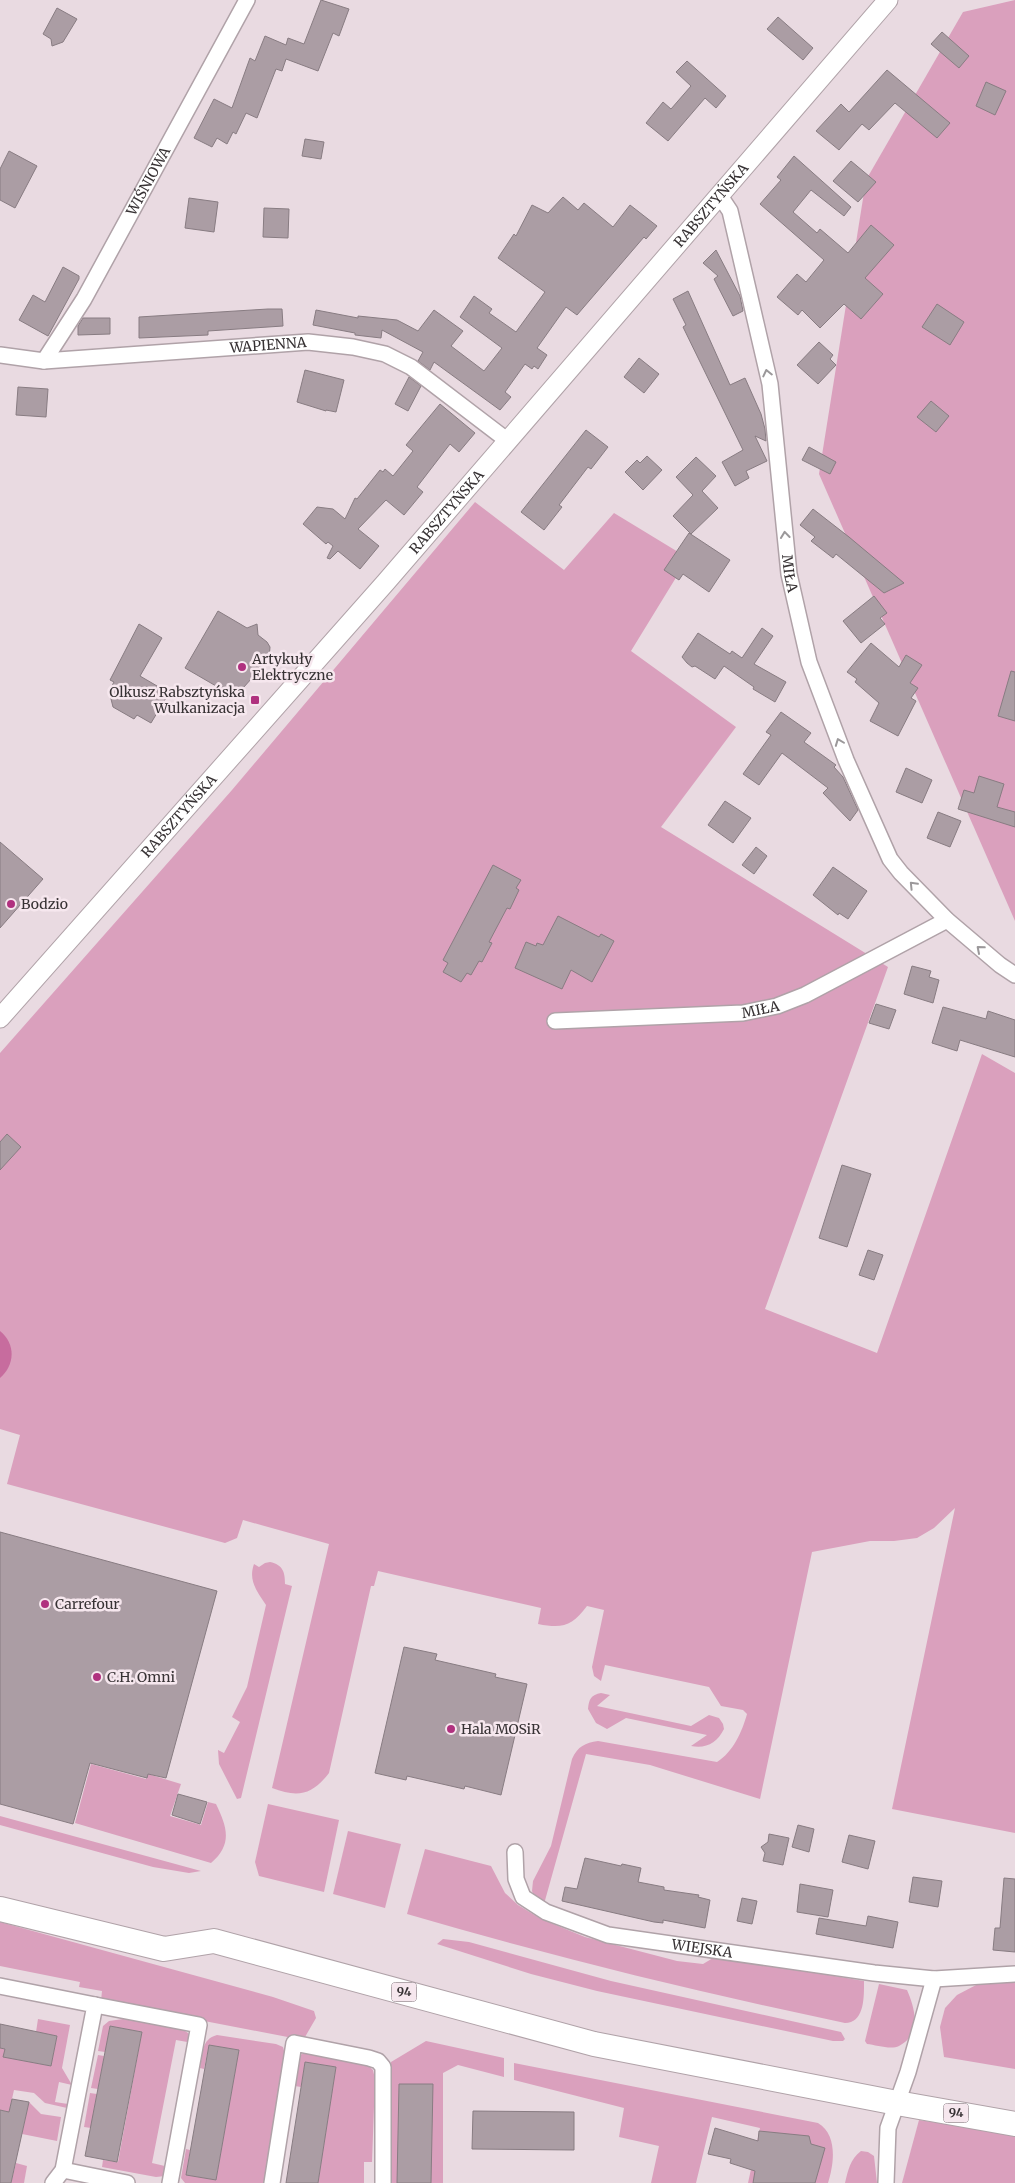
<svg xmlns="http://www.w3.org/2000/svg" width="1015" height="2183" viewBox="0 0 1015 2183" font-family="Merriweather,serif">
<rect width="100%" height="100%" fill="#e9dae1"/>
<!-- green -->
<g fill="#daa0bd">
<polygon points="1015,0 1015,921 819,474 866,180 963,12"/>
<path d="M475 502 564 570 614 513 688 558 631 651 736 727 661 827 888 967 765 1309 877 1353 982 1054 1015 1073V1833L892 1809 955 1508 934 1528 917 1538 894 1541H870L812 1552 760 1799 650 1765 586 1754 544 1904 535 1898 532 1891 533 1881 551 1846 572 1759C578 1746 585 1743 598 1741L717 1762C733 1752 742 1732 747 1714L743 1710 721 1706 709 1687 605 1665 601 1681 594 1676 592 1667 604 1610 587 1606C572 1626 563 1629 538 1624L541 1608 378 1571 374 1586H371L329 1773C312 1795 298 1798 272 1788L329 1544 243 1520 237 1538 225 1543 7 1484 20 1435 0 1429V1053L232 790Z"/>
<path d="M270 1562C283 1565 285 1572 285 1584L292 1586 241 1798 237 1799 219 1764 218 1750 224 1753 240 1722 232 1717 247 1687 266 1605C257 1591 248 1581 254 1564L259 1567 265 1563Z"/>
<path d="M601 1693 610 1695 597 1706 691 1726 709 1715 719 1718 723 1724 724 1729C717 1743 706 1749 691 1746L707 1735 626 1718 607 1729 596 1723 588 1709C589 1699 591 1695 601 1693Z"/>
<path d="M91 1764 146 1779 148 1774 181 1784 170 1816 201 1825 208 1802 216 1804C227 1827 233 1844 211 1863L75 1823Z"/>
<polygon points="268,1804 339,1820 324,1892 259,1876 255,1862"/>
<polygon points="0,1816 201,1871 189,1873 153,1867 0,1825"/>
<polygon points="348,1831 401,1844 385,1908 333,1894"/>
<path d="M425 1849 491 1866 505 1893 518 1905 541 1919 585 1937 677 1961 703 1964 713 1958 733 1959 864 1981C864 1996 865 2023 845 2023 697 1992 551 1956 407 1914Z"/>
<polygon points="0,1922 273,1997 314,2011 316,2018 305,2037 298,2039 101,2001 102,1991 79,1987 80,1982 0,1966"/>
<polygon points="443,1939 469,1942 611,1981 841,2032 845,2039 843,2041 833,2041 597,1991 531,1974 437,1944"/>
<polygon points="1015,1982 1015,2069 944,2057 940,2027 945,2008 957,1995 978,1984"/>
<path d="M879 1984 907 1990C915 2008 922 2034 899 2046 891 2050 876 2045 867 2044L865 2041Z"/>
<polygon points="38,2019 70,2025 62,2068 72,2085 59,2082 55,2102 68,2104 67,2108 45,2103 34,2093 14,2090 9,2112 0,2110 0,2048 5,2049 4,2057 51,2066 57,2036 36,2032"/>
<polygon points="123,2019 182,2029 188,2033 193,2043 176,2040 152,2163 169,2167 165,2176 156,2177 102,2167 103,2160 118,2162 142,2032 110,2026 105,2052 98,2051 103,2026 109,2021"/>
<path d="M217 2035 276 2044 283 2047 285 2054 266 2183H185L181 2178 186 2149 190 2150 186 2175 216 2180 239 2050 209 2045 204 2069 200 2068C203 2054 201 2039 217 2035Z"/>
<polygon points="426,2041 504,2058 504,2077 458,2065 443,2073 443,2183 391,2183 391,2062"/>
<polygon points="305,2052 365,2063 373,2070 375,2079 372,2162 364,2162 364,2183 318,2183 336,2067 305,2062 301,2087 295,2086 299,2056"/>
<polygon points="98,2055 104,2056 98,2089 91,2088"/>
<path d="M514 2063 818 2123C838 2135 834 2164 828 2183H748L760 2128 712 2117 696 2183H651L659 2146 619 2137 624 2108 514 2080Z"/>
<polygon points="90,2093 97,2094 91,2128 84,2127"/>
<polygon points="29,2102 41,2114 61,2117 57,2141 22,2134"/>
<polygon points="919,2120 1015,2134 1015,2183 902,2183"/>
<path d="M861 2151 868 2152 874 2156 877 2183H845C848 2171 850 2159 861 2151Z"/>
<polygon points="16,2163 27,2166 24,2183 11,2183"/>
</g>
<!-- water -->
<path fill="#c76c9e" d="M0 1331C16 1344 15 1365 0 1378Z"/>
<!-- building -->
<g fill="#ab9da4" stroke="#887c82">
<polygon points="321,0 349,9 339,36 333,33 318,71 286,59 282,71 276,69 257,118 246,113 236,134 233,132 227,144 217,138 212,147 194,138 214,99 232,108 250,58 255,61 265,36 286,45 288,38 304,44"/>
<polygon points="57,8 77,19 63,42 52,46 51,39 43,34"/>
<polygon points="778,17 813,48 803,60 767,29"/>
<polygon points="942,32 969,56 959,68 931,44"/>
<polygon points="687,61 726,96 716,108 705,98 668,141 646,123 663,102 671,109 691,86 676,72"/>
<polygon points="887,70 950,123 937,138 895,103 869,130 862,124 839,150 816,131 841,104 849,112"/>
<polygon points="986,82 1006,91 995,115 976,106"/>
<polygon points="305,139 324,142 321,159 302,156"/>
<polygon points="9,151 37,166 15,208 0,200 0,169"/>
<polygon points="794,156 851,207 844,216 811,190 793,212 817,233 820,229 848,253 871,225 894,245 865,278 883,294 861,319 844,304 820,328 802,310 798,315 777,297 797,274 806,282 824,260 760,204 781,180 777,177"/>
<polygon points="851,161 876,182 858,202 833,181"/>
<polygon points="563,197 578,210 584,203 613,227 630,205 657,226 646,239 644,237 577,315 566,307 537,348 547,355 538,369 534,366 532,369 525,364 505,392 511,397 500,410 434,362 430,370 418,361 423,352 382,330 381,338 355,335 355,333 313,325 316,310 358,318 358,316 397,320 418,331 434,310 463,331 451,346 484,371 502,348 460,317 474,296 492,309 489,313 516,332 545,292 498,258 514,234 516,236 532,205 548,213"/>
<polygon points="189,198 218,202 214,232 185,228"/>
<polygon points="264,208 289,209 288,238 263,237"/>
<polygon points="716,250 740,296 743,311 733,316 714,279 718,276 703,263"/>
<polygon points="63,267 79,276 79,279 48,336 19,320 33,295 45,302"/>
<polygon points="688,291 730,385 745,378 761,414 765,429 766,441 755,436 767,461 746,471 749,478 735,486 722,462 743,450 683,327 686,325 673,299"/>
<polygon points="937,304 964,322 950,345 922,327"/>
<polygon points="268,309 282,309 283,326 208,331 208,335 139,338 139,317"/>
<polygon points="83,318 110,318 110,334 78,335 78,326"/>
<polygon points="819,342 833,355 830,359 836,365 818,384 797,365"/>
<polygon points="639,358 659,374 644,393 624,377"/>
<polygon points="305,370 344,380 336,412 326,410 326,411 297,402"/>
<polygon points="409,377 421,386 408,411 395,404"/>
<polygon points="18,387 48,389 46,417 16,415"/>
<polygon points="931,401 949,416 936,432 917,417"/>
<polygon points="440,404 475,433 459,452 450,444 417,487 423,492 404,515 386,500 358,529 379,546 360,569 338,551 330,559 327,558 333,546 328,542 326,544 303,524 317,507 333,509 345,519 355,498 357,499 380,470 383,472 385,469 393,476 413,451 406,445"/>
<polygon points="586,430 608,447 591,469 588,467 559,505 562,507 544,530 521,512"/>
<polygon points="809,447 836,462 830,474 802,460"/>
<polygon points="647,456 662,470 643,490 625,472 637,460 640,463"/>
<polygon points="696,457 716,476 702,491 718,508 691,534 673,516 693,495 676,477"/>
<polygon points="813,509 849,537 904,583 884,593 836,554 833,558 811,541 815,537 800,525"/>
<polygon points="689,533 730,560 709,592 683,574 679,580 664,570"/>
<polygon points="874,596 887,613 880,618 885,624 861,643 843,621"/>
<polygon points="218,611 247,628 257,624 258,635 267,642 270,647 269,659 235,697 185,668"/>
<polygon points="139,624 162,638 140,676 169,693 151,723 137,715 134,719 113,707 109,691 114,682 110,680"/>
<polygon points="762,628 773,636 754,664 786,682 775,702 753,689 754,687 724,666 715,679 695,666 692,667 687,663 682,657 698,633 730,654 732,651 742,658"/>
<polygon points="871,643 899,667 906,655 922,665 910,683 918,688 911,698 916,701 898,736 870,721 879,703 855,682 857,679 847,672"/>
<polygon points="1011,671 1015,672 1015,721 998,716"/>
<polygon points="781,712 811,733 804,742 836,765 834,767 843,777 858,810 850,821 823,793 828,788 782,753 759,785 743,774 771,735 766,732"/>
<polygon points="906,768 932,780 922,803 896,792"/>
<polygon points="979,776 1004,784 997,807 1015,812 1015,827 958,809 964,790 974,793"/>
<polygon points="725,801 751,818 733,843 708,825"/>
<polygon points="938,812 961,821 950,847 927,838"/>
<polygon points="0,842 43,879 0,928"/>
<polygon points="756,847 767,856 754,874 742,865"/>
<polygon points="493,865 521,880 516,888 519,890 510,909 507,908 489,942 492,943 482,962 479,961 471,975 467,973 461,982 443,972 448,963 443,960"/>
<polygon points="833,867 867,891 848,919 839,913 838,915 813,895"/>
<polygon points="558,916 599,937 601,934 614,941 592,982 571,970 562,989 515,968 526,942 536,946 537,943 543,945"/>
<polygon points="912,966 931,971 929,977 939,980 933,1003 904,994"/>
<polygon points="876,1004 896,1010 889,1029 869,1023"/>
<polygon points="943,1007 986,1019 988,1011 1015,1020 1015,1057 960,1040 957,1051 932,1043"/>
<polygon points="7,1134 21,1147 0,1170 0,1142"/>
<polygon points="842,1165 871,1174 847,1247 819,1238"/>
<polygon points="868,1250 883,1255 874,1280 859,1275"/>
<polygon points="0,1532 217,1591 166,1778 148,1774 147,1778 90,1763 73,1824 0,1804"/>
<polygon points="404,1647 437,1654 435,1660 496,1674 495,1677 527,1684 501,1795 465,1786 464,1789 407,1776 406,1780 375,1773"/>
<polygon points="178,1794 207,1802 200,1824 172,1815"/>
<polygon points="798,1825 814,1829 809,1852 792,1847"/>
<polygon points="769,1834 789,1838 783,1865 763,1861 765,1853 761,1847 768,1842"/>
<polygon points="849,1835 875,1841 868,1869 842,1862"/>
<polygon points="585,1858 621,1866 622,1864 641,1868 638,1882 664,1887 664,1890 699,1895 698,1897 710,1900 705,1928 663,1920 663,1923 654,1922 562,1901 565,1887 577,1889"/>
<polygon points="913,1877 942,1881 938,1907 909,1902"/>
<polygon points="1004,1878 1015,1879 1015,1952 993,1950 995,1928 1000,1928"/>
<polygon points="800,1884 833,1890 828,1917 797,1912"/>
<polygon points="742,1898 757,1901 752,1924 737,1921"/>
<polygon points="868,1916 898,1922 893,1948 816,1934 819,1918 866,1926"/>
<polygon points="0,2024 57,2036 51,2066 3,2057 5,2049 0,2048"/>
<polygon points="110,2026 142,2032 117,2162 85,2156"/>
<polygon points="209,2045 239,2050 216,2180 186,2175"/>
<polygon points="305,2062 336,2067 318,2183 286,2183"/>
<polygon points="399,2084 433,2084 431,2183 397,2183"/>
<polygon points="12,2099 29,2102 11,2183 0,2183 0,2110 9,2112"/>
<polygon points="473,2111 574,2112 574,2150 472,2149"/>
<polygon points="715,2128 758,2141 759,2131 809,2136 811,2144 825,2148 815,2183 753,2183 755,2171 730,2163 731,2159 708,2154"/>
</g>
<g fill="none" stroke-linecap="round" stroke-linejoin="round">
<defs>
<g id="minor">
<path id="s1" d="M720 196 730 211 770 384 789 574 809 662 846 760 890 859 901 873 947 920 1000 965 1015 975"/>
<path id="s2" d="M0 355 44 361 308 342 353 347 385 354 411 367 508 441"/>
<path id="s3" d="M44 361 84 299 247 0"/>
<path id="s4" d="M555 1021 743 1013 777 1006 805 995 947 920"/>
<path id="s5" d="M515 1852 516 1879 523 1897 546 1912 608 1935 874 1973 934 1979 1015 1974"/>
<polyline points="0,1986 95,2005 63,2170 53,2183"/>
<polyline points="95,2005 199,2025 170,2183"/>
<polyline points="63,2170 127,2183"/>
<polyline points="272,2183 294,2043 369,2058 378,2061 383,2067 383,2183"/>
<polyline points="886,2183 888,2128 908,2072 934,1979"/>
</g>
<g id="tertiary">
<path id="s6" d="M0 1018 386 582 888 0"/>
</g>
<polyline id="primary" points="0,1909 164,1949 214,1941 594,2044 897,2103 1015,2124"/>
</defs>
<!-- minor casing -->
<use href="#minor" stroke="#b0a2a8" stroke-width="18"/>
<!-- tertiary casing -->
<use href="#tertiary" stroke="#b0a2a8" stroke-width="21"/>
<!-- primary casing -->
<use href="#primary" stroke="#b0a2a8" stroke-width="26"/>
<!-- minor -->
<use href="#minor" stroke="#fff" stroke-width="15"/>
<!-- tertiary -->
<use href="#tertiary" stroke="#fff" stroke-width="19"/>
<!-- primary -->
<use href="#primary" stroke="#fff" stroke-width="24"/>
</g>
<!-- one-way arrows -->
<defs><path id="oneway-chevron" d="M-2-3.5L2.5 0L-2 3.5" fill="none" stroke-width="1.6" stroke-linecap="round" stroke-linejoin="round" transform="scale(1.25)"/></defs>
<g stroke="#9b989a">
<use href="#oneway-chevron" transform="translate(767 373) rotate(-103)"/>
<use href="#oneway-chevron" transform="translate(785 535) rotate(-96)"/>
<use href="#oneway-chevron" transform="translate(839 742) rotate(-111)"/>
<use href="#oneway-chevron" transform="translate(913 885) rotate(-134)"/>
<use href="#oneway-chevron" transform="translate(980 949) rotate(-139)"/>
</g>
<!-- markers -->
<g fill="#b0317f" stroke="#f6e7ee" stroke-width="2">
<circle cx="242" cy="667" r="5"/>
<rect x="250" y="695" width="10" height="10" rx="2.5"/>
<circle cx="11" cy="904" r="5"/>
<circle cx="45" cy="1604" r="5"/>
<circle cx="97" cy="1677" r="5"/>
<circle cx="451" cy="1729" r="5"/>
</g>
<g text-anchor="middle" stroke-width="5" stroke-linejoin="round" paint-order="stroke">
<!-- shield labels -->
<g fill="#f6e7ee" stroke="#70686c" stroke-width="1">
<rect x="391.5" y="1982.5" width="25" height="19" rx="4"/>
<rect x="943.5" y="2103.5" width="25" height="19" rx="4"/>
</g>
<g font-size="12" font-weight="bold" fill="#373234">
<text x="404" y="1996">94</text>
<text x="956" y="2117">94</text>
</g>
<!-- street labels -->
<g font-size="14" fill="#373234" stroke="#f6e7ee">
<text dy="5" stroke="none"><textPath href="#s3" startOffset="208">WIŚNIOWA</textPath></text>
<text dy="5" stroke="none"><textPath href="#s6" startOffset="1080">RABSZTYŃSKA</textPath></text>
<text dy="5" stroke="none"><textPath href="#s2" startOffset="269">WAPIENNA</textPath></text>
<text dy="5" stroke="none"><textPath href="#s6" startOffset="675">RABSZTYŃSKA</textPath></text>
<text dy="5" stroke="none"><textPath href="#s1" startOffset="386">MIŁA</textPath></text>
<text dy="5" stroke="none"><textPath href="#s6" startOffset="270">RABSZTYŃSKA</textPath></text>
<text dy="5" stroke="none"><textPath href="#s4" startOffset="206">MIŁA</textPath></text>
<text dy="5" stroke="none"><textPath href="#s5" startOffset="235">WIEJSKA</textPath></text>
</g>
<!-- poi labels -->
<g font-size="14" fill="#373234" stroke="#f6e7ee" text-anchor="start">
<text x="252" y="664">Artykuły<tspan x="252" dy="16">Elektryczne</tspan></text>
<text x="245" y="697" text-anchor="end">Olkusz Rabsztyńska<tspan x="245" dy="16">Wulkanizacja</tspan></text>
<text x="21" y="909">Bodzio</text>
<text x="55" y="1609">Carrefour</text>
<text x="107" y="1682">C.H. Omni</text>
<text x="461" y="1734">Hala MOSiR</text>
</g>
</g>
</svg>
